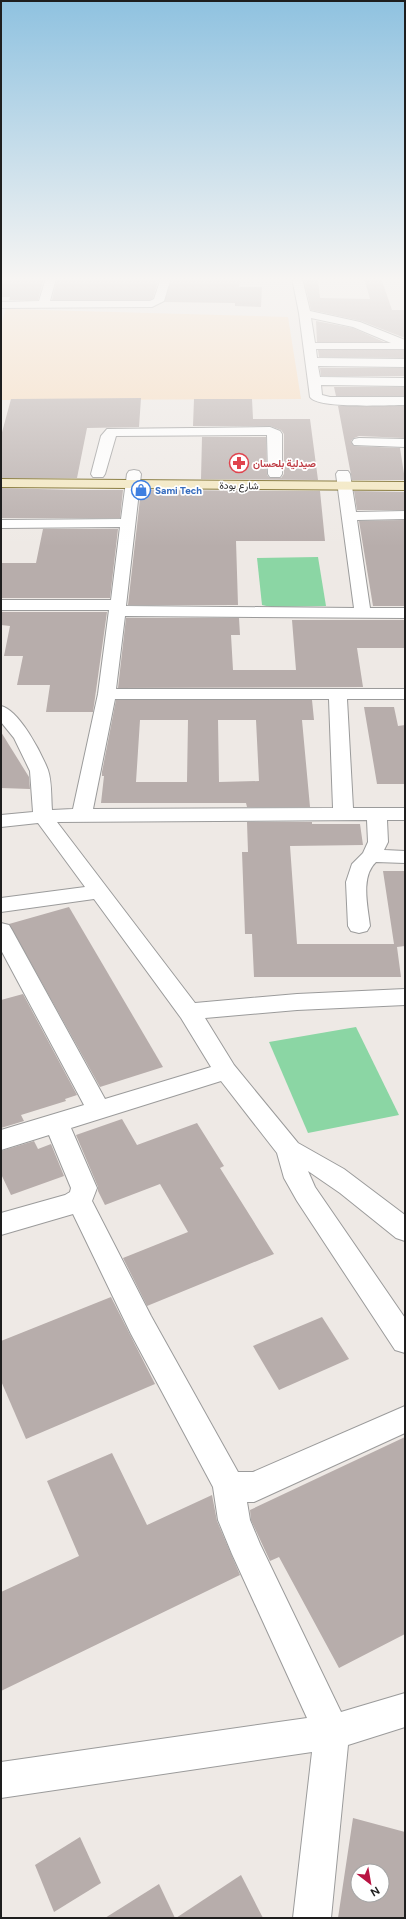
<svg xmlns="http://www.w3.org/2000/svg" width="406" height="1919" viewBox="0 0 406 1919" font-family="Figtree,Vazirmatn,sans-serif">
<rect width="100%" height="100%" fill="#eee9e5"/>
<!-- sand -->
<polygon fill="#f8daba" points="6,309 288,317 301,399 1,400 1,325"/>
<!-- pitch -->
<g fill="#8bd6a4">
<polygon points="318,557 326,606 271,607 262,605 257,558"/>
<polygon points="356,1027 399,1115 308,1133 269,1042"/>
</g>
<!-- building -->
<g fill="#b7adab" fill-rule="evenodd">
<polygon points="1,278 44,278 38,300 9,300 10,297 1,297"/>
<polygon points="57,278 159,278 153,298 150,300 52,300"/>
<polygon points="172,278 240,278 239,287 262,287 261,307 235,306 235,303 164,302"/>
<polygon points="364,278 381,278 392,310 405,310 405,338 361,321 311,310 304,280 318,280 320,298 370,299"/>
<polygon points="316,321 353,328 384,342 317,342"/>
<polygon points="318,350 405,350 405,358 319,357"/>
<polygon points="320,368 405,368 405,376 321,376"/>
<polygon points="334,387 405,387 405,396 336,396"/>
<polygon points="141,398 139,427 87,428 77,478 1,478 1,436 11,399"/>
<polygon points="194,399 252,399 253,419 310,419 318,480 201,479 202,437 266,437 267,475 270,478 281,478 284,474 284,434 281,430 270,426 193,426"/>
<polygon points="338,406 405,406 405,438 359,436 354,438 351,441 354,446 400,448 405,480 352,480"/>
<polygon points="1,488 75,490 123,490 120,518 1,518"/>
<polygon points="141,490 320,491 325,541 236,541 238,605 128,605"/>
<polygon points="354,491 405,492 405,510 357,510"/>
<polygon points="405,520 405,606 373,606 359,521"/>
<polygon points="43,529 118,529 110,598 1,598 1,563 36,563"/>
<polygon points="1,612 107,612 93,712 46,712 50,685 17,685 23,656 4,656 10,626 1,625"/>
<polygon points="126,618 239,618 240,635 231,635 233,670 296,670 292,620 405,620 405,648 357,648 363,687 118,688"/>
<path d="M116 700H312L314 720H302L310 807H247L246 803H101L104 776H102V772ZM140 720H188L187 782H136ZM218 720H256L259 781 219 782Z"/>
<polygon points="364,707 394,707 398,726 405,725 405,784 377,784"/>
<polygon points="1,732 29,777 30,789 1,788"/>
<polygon points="247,822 312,822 312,824 360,824 363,845 290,846 297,944 394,944 383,871 405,871 405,946 397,947 401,977 254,977 252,934 245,934 242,852 248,852"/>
<polygon points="69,907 163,1067 100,1087 9,924"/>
<polygon points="23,994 77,1095 65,1099 66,1101 21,1115 24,1121 1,1128 1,1000"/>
<polygon points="122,1119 137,1145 197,1123 224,1166 220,1168 274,1254 147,1306 123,1258 188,1232 160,1184 105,1205 98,1191 98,1187 76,1135"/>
<polygon points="34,1141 38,1149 51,1144 64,1176 11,1195 1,1174 1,1151"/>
<polygon points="111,1297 155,1384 26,1439 1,1381 1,1341"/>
<polygon points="322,1317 349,1359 279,1390 253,1346"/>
<polygon points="405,1437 405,1634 339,1668 279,1557 270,1561 251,1520 250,1510"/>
<polygon points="112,1453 147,1525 212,1495 217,1521 240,1575 1,1691 1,1592 79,1556 47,1481"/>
<path d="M353 1818 405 1832V1918H338ZM358 1871H382V1895H358Z"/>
<polygon points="80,1837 101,1883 54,1912 35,1865"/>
<polygon points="241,1875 263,1918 176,1918"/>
<polygon points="159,1884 175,1918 105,1918"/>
</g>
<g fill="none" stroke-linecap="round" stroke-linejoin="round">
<defs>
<g id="street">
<polygon points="46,278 56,278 50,301 150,301 154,299 161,278 171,278 164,301 152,307 1,308 1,302 39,301"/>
<path d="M292 278H302L310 311 360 322 405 340V349H316L317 358 405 359V367L318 366 320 377 405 378V386L321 385 322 395 330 397H405V405C388 405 318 409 310 397L299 313ZM311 318 353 327 391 343H315Z"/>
<polygon points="270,427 280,431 282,434 282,474 280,477 270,477 268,474 267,435 116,436 105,474 103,477 93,477 91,474 101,436 107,429"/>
<polygon points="359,438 405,439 405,447 354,445 352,442 354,439"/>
<path d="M134 470 139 471 141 474 126 606 354 608 336 474 338 471H348L350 474 356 512 405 511V519L357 520 370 608H405V618L125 616 116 689H405V699H347L353 808H405V820H387L388 842 384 850 405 851V863L376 862C360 877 368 907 370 926L367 931 359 933 351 931 348 926 346 882 352 864 363 853 368 842 367 820 57 822 195 1003 297 994 405 989V1005L297 1010 205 1018 234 1065 298 1143 344 1169 405 1215V1241L396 1238 340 1193 308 1171 315 1187 405 1318V1353L395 1350 297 1201 284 1178 277 1153 221 1081 71 1128 97 1188 92 1201 151 1316 238 1472H253L405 1406V1433L265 1497 254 1502H247L250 1520 260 1544 341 1712 405 1693V1727L348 1745 331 1918H293L312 1752 1 1798V1762L307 1718 232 1554 218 1520 213 1487 131 1334 73 1214 1 1235V1213L65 1195 70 1192 71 1188 49 1135 1 1150V1130L84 1105 1 950V923L9 925 12 930 105 1099 211 1067 181 1018 94 899 1 912V898L85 887 38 823 1 827V815L33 812 30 771 14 738 1 722V706C19 710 41 752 48 770 52 782 51 798 52 810L73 809 98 694 109 610H1V600H111L120 527 1 528V520L121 519 127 474 129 471ZM115 699H329L333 808 93 809Z"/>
</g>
<polygon id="secondary" points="1,479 405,482 405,490 1,487"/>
</defs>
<!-- street casing -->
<use href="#street" stroke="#9b9b9b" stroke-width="2"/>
<!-- secondary casing -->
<use href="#secondary" stroke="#6b5b0f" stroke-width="2"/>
<!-- street -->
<use href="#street" fill="#fff" fill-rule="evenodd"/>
<!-- secondary -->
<use href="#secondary" fill="#f3e7be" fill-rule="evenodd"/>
</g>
<!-- sky -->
<linearGradient id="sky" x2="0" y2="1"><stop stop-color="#8fc2e0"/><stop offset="0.51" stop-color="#f7f5f3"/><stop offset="1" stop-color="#f7f5f3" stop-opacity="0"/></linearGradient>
<rect width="406" height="547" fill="url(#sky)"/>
<!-- icons -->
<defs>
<symbol id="pharmacy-ring" viewBox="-11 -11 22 22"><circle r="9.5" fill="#fff" stroke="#e0444e" stroke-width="1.5"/><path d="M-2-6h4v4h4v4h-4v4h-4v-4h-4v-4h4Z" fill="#e0444e"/></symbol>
<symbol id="shop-ring" viewBox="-11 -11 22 22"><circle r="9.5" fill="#fff" stroke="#3f7fe0" stroke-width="1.5"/><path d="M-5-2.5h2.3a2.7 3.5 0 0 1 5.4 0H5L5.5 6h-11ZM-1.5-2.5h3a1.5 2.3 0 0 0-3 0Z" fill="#3f7fe0"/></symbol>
</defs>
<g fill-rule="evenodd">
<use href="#pharmacy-ring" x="228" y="452" width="22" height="22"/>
<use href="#shop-ring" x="130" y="479" width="22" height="22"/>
</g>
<g text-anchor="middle" stroke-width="3.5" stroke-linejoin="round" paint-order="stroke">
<!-- far-health labels -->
<g font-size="10" font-weight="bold" fill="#be3a42" stroke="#fff" text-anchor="start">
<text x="253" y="467">صيدلية بلحسان</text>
</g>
<!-- far-street labels -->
<g font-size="10" fill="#1e1e1e" stroke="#fff">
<text transform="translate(239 485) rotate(1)" y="4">شارع بودة</text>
</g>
<!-- far-shop labels -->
<g font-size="10" font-weight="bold" fill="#366cbe" stroke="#fff" text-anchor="start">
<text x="155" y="494">Sami Tech</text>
</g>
</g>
<!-- border -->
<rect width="406" height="1919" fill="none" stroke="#1e1e1e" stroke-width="4"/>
<!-- north arrow -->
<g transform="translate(370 1883) rotate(149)"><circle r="19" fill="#ffffff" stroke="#a5a5a5"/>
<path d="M0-3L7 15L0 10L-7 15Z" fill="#b91342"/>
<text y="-6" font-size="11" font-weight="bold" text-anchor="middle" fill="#1e1e1e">N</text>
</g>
</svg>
